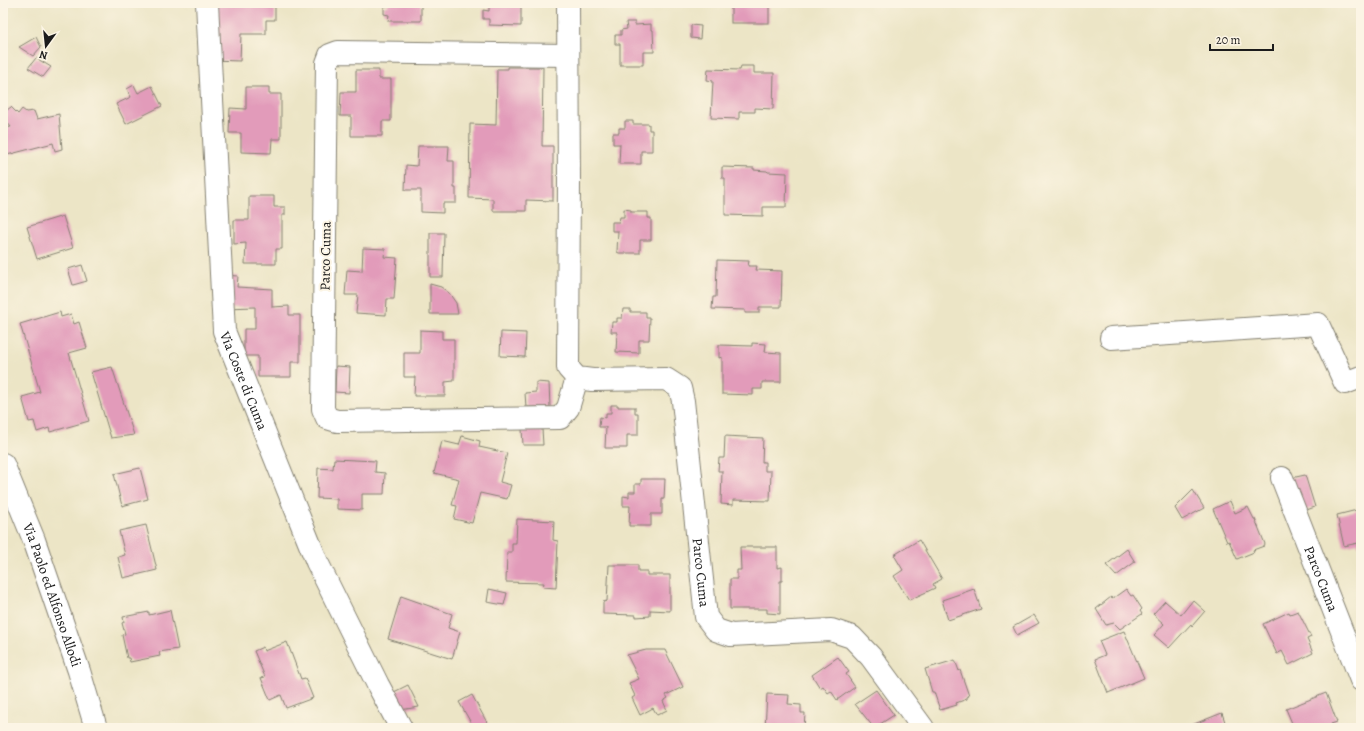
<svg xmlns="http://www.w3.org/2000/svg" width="1364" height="731" viewBox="0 0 1364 731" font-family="Alegreya,serif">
<rect width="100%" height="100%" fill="#fcf5e5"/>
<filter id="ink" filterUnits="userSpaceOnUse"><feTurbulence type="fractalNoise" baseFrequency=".025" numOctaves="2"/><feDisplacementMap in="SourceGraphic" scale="8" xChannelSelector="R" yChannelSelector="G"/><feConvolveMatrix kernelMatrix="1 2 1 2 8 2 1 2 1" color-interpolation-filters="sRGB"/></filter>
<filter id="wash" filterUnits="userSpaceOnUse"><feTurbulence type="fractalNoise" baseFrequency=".012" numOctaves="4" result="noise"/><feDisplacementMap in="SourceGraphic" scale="16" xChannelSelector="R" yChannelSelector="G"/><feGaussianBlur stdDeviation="0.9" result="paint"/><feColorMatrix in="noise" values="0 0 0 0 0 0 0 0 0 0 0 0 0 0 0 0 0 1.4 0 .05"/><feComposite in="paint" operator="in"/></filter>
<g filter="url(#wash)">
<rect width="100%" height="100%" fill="#ece5c6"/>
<g id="blocks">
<!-- building -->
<g fill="#e29bba">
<polygon points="209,3 275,3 275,20 266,20 266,34 241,34 240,61 211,60"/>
<polygon points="388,3 421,3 421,21 388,21 389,15 384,14 384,6 388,6"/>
<polygon points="489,3 521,3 521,26 489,25 489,19 483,19 483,10 489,11"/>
<rect x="731" y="3" width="38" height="20"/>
<polygon points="626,22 635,22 635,25 651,24 651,30 653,30 654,52 643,52 643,65 620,65 620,44 615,44 615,35 621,35 621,30 627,29"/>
<polygon points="691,25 701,26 700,39 691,38"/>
<polygon points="36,37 41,47 33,56 19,47"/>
<polygon points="36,58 51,67 43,77 28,68"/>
<polygon points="741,66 754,66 754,73 774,73 773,109 755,108 755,112 739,112 739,119 711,118 713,81 707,80 708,69 740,70"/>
<polygon points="508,67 543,67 542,146 553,146 553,201 526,200 526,211 493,211 493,199 469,198 470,124 496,125 497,69 508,69"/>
<polygon points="356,70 379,70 379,79 391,79 391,121 382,121 382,136 351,136 351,116 340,116 341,92 356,92"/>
<polygon points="134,85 138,93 152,86 162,106 126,124 116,104 131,97 127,89"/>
<polygon points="246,87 269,87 269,94 281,94 281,139 272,139 271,153 241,152 241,133 229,133 230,108 246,109"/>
<polygon points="11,107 18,114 22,109 26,112 34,111 37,119 59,114 62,149 55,151 53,143 7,155 3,139 3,128 11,127 3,117 3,113"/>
<polygon points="625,121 633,121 633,124 649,124 649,130 652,130 652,151 641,151 641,164 619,164 620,144 613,144 613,133 619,133 619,128 625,128"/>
<polygon points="418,146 449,146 448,161 454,161 454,188 456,188 456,203 443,203 443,213 421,212 421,190 405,190 406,165 417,166"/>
<polygon points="722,167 754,168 754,170 767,171 768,172 787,173 786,207 763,207 763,216 725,215 725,178 722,178"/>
<polygon points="249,196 274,196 274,207 285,207 285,215 282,215 282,249 276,249 276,264 245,264 246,243 234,244 234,220 249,220"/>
<polygon points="624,209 631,210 631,212 648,212 648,218 651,218 651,240 640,240 640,253 619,253 617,252 618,231 612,231 612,222 619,222 620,217 624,217"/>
<polygon points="63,216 73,248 37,259 27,227"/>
<polygon points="430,233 444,233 443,277 430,277"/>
<polygon points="363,248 385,249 384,257 397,258 394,299 387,299 386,315 356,313 358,295 345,295 347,270 362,271"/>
<polygon points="717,260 749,261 748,266 757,266 756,270 782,271 781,307 759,307 759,313 745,313 745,310 712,309 713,297 716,297"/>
<polygon points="82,265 87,281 73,285 68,269"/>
<polygon points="223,275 238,276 237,287 272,289 272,307 289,306 289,315 300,315 300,362 291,362 291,377 258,377 258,356 244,356 244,329 255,329 255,307 225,308"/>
<polygon points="430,284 441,287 449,293 456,303 458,314 430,314"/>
<polygon points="623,309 630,309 630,312 646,312 646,318 650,318 649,340 639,340 639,353 616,352 617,332 611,332 612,322 617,322 617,318 622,318"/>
<polygon points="60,312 61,317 71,314 74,324 79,322 87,348 69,353 89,421 50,432 49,428 37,432 34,421 29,422 22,397 40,392 20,324"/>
<polygon points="420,330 442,331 442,339 454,339 454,381 445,382 445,396 414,396 415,377 404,377 404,353 420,353"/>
<polygon points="501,332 526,333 525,357 500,356"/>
<polygon points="752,343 766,344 765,352 781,353 781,382 762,382 762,389 753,389 753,395 722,394 722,357 719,358 719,345 752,346"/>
<polygon points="336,366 350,367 349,393 335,392"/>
<polygon points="112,367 134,435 111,438 91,372"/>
<polygon points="536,382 549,383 550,407 526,407 525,393 536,392"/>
<polygon points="611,405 618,405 618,407 635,407 635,413 638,413 638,435 627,435 627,448 605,448 606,427 599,427 600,417 606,418 606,413 611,413"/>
<polygon points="522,429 542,429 543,445 523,445"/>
<polygon points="462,436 480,441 479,447 507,453 500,482 511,485 507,499 480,493 472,523 454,519 457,506 452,505 459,479 434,473 442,441 459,445"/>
<polygon points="725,436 763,438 762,462 765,462 765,471 771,471 770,501 733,500 733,505 721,504 722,471 718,471 719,458 724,458"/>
<polygon points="334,459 376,461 375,472 385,473 384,494 362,494 362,510 337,509 337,499 317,498 318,468 333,469"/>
<polygon points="140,468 148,499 122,506 114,474"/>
<polygon points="1305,475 1315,507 1301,512 1287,479"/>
<polygon points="641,479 665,479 664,499 662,499 662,514 651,514 651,526 629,526 630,506 623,506 623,496 629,497 629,492 635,492 635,484 641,484"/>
<polygon points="1193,490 1204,508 1182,520 1175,508"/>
<polygon points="1230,501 1235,513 1248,507 1254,519 1255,519 1265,544 1264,546 1253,550 1254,552 1237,559 1229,541 1227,542 1213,509"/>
<polygon points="1361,509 1361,545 1358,546 1358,543 1344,546 1337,515"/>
<polygon points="517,519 554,521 553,540 558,541 556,588 543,587 544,583 506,582 507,552 512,552 512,543 516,543"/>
<polygon points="146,525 157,570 123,578 118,557 125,555 119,531"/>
<polygon points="919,540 942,579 933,584 935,588 909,600 894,576 903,570 894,555"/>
<polygon points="740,547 777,547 777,568 782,567 782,581 780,581 780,614 767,613 767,609 730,609 730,579 737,579 737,570 741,570"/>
<polygon points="1127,549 1135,562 1116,576 1106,565"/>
<polygon points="609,565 638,565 638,571 647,571 647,575 670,575 670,611 650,610 650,616 636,617 636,615 603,614 603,602 607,601"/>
<polygon points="489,589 507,593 504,605 487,602"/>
<polygon points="974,589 981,609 948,620 942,600"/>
<polygon points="1126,589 1131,596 1133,595 1142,609 1140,611 1142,614 1120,629 1114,623 1106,625 1096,609 1111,597 1112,599"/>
<polygon points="401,596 452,614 448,628 460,632 452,659 388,639"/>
<polygon points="1193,600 1205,611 1192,626 1191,624 1169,648 1154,635 1164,624 1153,614 1165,601 1181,615"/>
<polygon points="170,610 178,649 159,652 160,656 130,662 129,658 127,658 122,635 125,634 122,623 124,622 123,617 149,612 149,615"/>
<polygon points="1298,611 1311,637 1307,639 1313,653 1289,665 1282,651 1277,654 1263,624 1289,612 1290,614"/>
<polygon points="1034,615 1039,623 1017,635 1013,627"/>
<polygon points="1124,631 1144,678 1108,693 1095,659 1105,655 1099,641"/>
<polygon points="287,642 301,679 305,678 313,698 286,708 281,695 270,700 261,678 265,677 254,651 263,647 264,651"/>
<polygon points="646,650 665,650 683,687 666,695 668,698 663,701 667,710 657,715 653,708 640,715 632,698 635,696 629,683 639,679 627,655"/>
<polygon points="838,657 849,672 846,674 855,687 837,700 831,691 828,693 823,686 820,688 812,675"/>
<polygon points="955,660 959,671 960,670 969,696 967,697 967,699 956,703 957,705 940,710 934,692 932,692 925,669"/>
<polygon points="408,685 419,707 400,710 392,693"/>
<polygon points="876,690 894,715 874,728 855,704"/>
<polygon points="1326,693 1337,722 1331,724 1333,728 1307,728 1307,726 1303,728 1294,728 1286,709"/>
<polygon points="767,694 789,695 788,704 801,705 801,713 805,713 804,728 765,728"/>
<polygon points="472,695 490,728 474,728 459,702"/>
<polygon points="1222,713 1227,728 1184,728"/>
</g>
</g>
</g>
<g filter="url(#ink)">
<use href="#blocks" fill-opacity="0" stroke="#848071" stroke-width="1"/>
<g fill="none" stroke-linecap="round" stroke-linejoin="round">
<defs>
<g id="street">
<path id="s1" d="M207 3 224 331 317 562 378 685 401 728"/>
<path id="s2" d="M568 3 569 181 568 368 577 378 592 380 666 379 680 388 683 401 706 617 716 630 731 635 831 630 852 637 871 657 923 728"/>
<polyline points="568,55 338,52 330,55 327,63 323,409 327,418 337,421 560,418 568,408 577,378"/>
<polyline points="1111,338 1318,324 1345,383 1361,377"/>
<path id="s3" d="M3 464 34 540 79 671 96 728"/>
<path id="s4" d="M1282 478 1361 680"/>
</g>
</defs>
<!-- street casing -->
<use href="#street" stroke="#848071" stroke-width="24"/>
<!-- street -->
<use href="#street" stroke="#fff" stroke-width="22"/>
</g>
</g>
<g text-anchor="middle" stroke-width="4" stroke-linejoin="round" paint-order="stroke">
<!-- street labels -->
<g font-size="14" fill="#1c1c1c" stroke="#fcf5e5">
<text transform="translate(325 256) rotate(-89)" y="5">Parco Cuma</text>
<text dy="5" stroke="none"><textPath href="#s1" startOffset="382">Via Coste di Cuma</textPath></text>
<text dy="5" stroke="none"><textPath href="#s2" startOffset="670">Parco Cuma</textPath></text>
<text dy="5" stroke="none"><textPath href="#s4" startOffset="108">Parco Cuma</textPath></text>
<text dy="5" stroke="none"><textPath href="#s3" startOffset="140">Via Paolo ed Alfonso Allodi</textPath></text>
</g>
</g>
<!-- margin -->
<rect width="1364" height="731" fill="none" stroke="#fcf5e5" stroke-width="16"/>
<!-- north arrow -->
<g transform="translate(46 46) rotate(195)" stroke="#fcf5e5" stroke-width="3" paint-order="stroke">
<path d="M0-3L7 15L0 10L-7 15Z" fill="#1c1c1c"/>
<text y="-6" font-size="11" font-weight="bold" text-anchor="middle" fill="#1c1c1c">N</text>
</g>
<!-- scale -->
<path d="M1210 44v6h63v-6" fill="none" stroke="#1c1c1c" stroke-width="2"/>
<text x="1216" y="44" font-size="12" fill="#1c1c1c" stroke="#fcf5e5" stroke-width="3" paint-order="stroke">20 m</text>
</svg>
